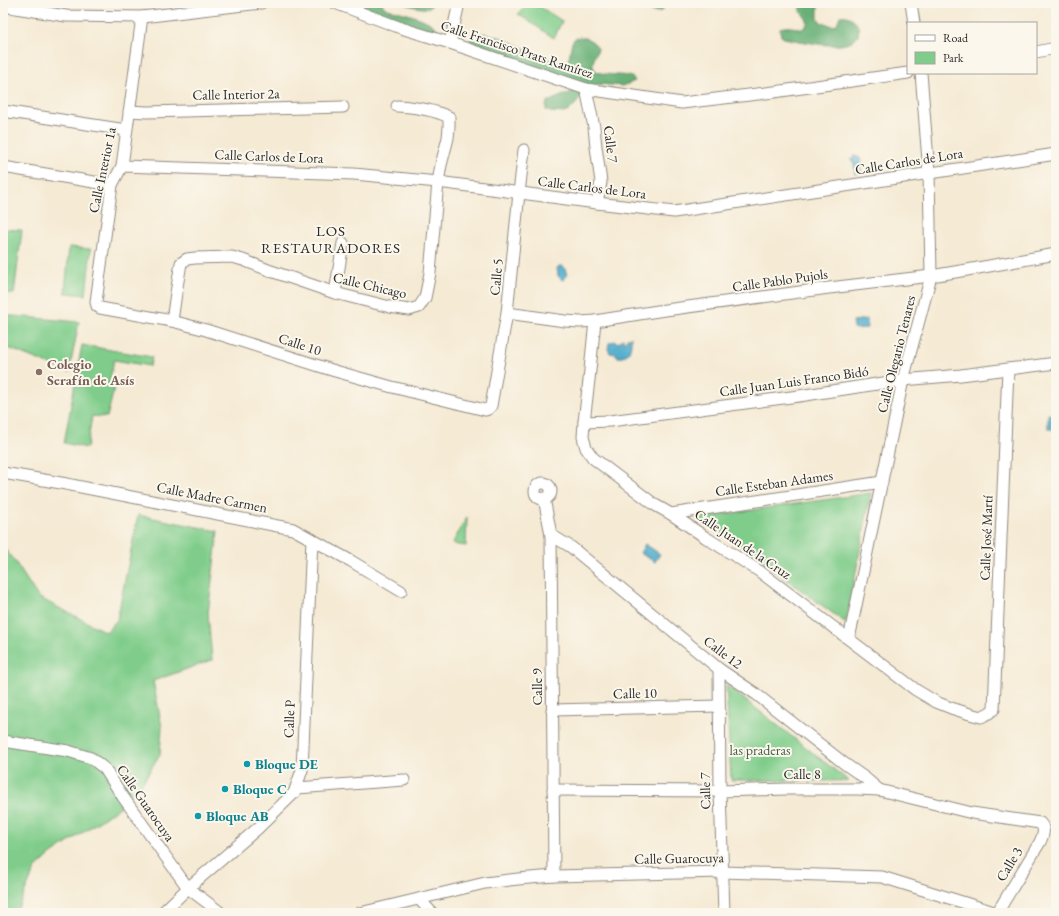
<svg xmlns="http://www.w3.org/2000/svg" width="1059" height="916" viewBox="0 0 1059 916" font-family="'EB Garamond',serif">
<rect width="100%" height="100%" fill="#fbf7ec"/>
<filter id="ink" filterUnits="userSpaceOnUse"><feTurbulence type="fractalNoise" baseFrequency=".025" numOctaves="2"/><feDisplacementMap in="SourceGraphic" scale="8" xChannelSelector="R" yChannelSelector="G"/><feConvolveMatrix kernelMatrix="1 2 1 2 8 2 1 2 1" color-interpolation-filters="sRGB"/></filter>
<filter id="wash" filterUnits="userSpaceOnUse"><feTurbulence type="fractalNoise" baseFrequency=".012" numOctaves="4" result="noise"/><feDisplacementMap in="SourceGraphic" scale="16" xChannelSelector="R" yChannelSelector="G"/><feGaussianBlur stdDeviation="0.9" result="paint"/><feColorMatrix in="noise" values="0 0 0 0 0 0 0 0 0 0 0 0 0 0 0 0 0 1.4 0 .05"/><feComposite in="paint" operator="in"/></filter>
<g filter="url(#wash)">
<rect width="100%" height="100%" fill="#f5ead4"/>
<!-- green -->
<g fill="#80cd8b" stroke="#567c5b">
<polygon points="529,3 534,3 562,21 554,38 518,14"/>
<polygon points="3,229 22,230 14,294 3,293"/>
<polygon points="69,247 91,249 86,295 65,293"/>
<polygon points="3,315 79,322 69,372 3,346"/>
<polygon points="82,345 152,357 150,366 114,360 109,383 115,385 107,417 92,416 87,448 64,443"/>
<polygon points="871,493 846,623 727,536 697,518"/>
<polygon points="138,515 218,531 208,613 212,660 153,681 162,727 160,754 140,787 120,807 50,855 35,869 18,908 19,913 3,913 3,547 14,560 38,597 106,632 117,620"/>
<polygon points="467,517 466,546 452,544"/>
<polygon points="726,685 731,689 849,781 731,780"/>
</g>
<!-- forest -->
<g fill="#68b077" stroke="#4a6e51">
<path d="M294 3H323C313 10 306 7 295 5Z"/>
<path d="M348 3H382L384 7 388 9C400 12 435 19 439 33L436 36Z"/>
<path d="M404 3H433C431 6 431 7 428 8 423 9 409 6 404 3Z"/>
<path d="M644 3H666V4L662 11C654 13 647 11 644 3Z"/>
<path d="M799 3H817L818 5V18L820 22 833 26 837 24 840 16C857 12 869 38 846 44 831 48 800 41 784 38L781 36 780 28C789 25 797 29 805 28L807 24V20L800 10Z"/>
<path d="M480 33C498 34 514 44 530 51 541 56 552 60 563 64L567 63C573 52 567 33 585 38 591 40 595 43 598 48 597 53 592 62 593 66 595 78 623 73 631 77 633 78 633 78 635 81L623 86 598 84 589 93 581 98 569 111 564 113 550 112 546 110V106L547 102 571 92 574 88 471 45 470 40 472 36Z"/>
</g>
<!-- water -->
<g fill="#4caacb" stroke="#3c6a7b">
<polygon points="854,156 859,157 861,160 860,164 861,172 855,174 854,164 851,159"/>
<polygon points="559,266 562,266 565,268 567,276 565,277 565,279 562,280 558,276 557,268"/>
<polygon points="867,319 868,328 854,329 853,321"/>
<path d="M631 337C632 346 629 359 618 357L616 354 610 353 608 349 609 343 614 341 619 343 623 338 624 342H625L627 338Z"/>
<polygon points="1048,414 1056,415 1055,429 1048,429"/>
<polygon points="645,544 660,554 655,562 640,553"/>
</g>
</g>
<g filter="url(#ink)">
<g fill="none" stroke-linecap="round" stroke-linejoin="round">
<defs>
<g id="minor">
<polyline points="335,3 401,28 450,43 586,89 682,103 774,92 908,73"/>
<polyline points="911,3 914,23"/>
<polyline points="3,6 66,16 142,17 261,3"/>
<polyline points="142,17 122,166 112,185 96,302 97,306 100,308 172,321 206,330 335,371 392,387 485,410 488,409 491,406 507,313 519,193 524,150"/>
<polyline points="450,43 459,3"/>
<polyline points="1036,52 1056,48"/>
<polyline points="586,89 594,127 596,147 601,182 597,203"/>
<polyline points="3,111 126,130"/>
<polyline points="129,111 147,112 343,107"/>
<polyline points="122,166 354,174 438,182 597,203 674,212 1056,154"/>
<polyline points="3,167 112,185"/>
<polyline points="335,293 343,243"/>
<polyline points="507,313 565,321 580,322 595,321 658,311 829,288 931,276 967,270 1056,254"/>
<path d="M172 321 176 293 181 263 187 259 195 258 232 257 243 260 271 271 335 293 390 307 409 310 419 307 425 298 430 273 438 182 441 165 448 138 449 127V117C432 109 415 107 397 106"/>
<polyline points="595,321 589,380 584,422 583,437 586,448 593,458 655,505 671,514 705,537 759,571 916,690 936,702 951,708 970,714 981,717 989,713 994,709 1008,369"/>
<polyline points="584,422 610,421 799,396 903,380 961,375 1056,363"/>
<polyline points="3,473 61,483 293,529 351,561 401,591"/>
<circle cx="543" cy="491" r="8"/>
<polyline points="544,498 551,535 554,876"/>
<polyline points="671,514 882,482"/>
<polyline points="551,535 571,547 719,669 756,694 845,764 865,778 879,790"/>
<polyline points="849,639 903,380 931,276 929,173 921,73"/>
<polyline points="719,669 720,791 724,913"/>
<polyline points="552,710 719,706"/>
<polyline points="3,741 68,751 91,758 105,769 123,797 188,888 221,913"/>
<polyline points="297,788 404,780"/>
<path d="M553 790 720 791 786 789H857L879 790 972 813 1040 823C1046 829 1043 835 1040 842L997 913"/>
<polyline points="419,899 432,913"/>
<polyline points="162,913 188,888 257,829 294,793 302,770 312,539"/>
<polyline points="360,913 485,883 518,879 554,876 722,872 882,877 997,913"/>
</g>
</defs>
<!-- minor casing -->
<use href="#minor" stroke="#908a80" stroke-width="13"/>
<!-- minor -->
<use href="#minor" stroke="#fff" stroke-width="11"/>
</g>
</g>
<!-- markers -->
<circle fill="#8d6e63" stroke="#fbf7ec" stroke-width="1.5" cx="39" cy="372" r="4"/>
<g fill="#0f9aa8" stroke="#fbf7ec" stroke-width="1.5">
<circle cx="247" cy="764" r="4"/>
<circle cx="225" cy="789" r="4"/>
<circle cx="198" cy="816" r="4"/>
</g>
<g text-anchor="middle" stroke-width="4" stroke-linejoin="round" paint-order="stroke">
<!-- street labels -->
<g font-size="14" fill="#2b2b2b" stroke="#fbf7ec">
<text transform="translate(517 49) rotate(18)" y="5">Calle Francisco Prats Ramírez</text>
<text transform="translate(236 94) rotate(-1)" y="5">Calle Interior 2a</text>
<text transform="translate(611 144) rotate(83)" y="5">Calle 7</text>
<text transform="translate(269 156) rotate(2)" y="5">Calle Carlos de Lora</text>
<text transform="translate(909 161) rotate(-9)" y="5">Calle Carlos de Lora</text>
<text transform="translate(102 170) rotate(-78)" y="5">Calle Interior 1a</text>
<text transform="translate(592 187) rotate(7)" y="5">Calle Carlos de Lora</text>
<text transform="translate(496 277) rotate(-85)" y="5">Calle 5</text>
<text transform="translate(780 280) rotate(-8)" y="5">Calle Pablo Pujols</text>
<text transform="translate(370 285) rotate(13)" y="5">Calle Chicago</text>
<text transform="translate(300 344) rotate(18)" y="5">Calle 10</text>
<text transform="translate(896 354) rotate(-76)" y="5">Calle Olegario Tenares</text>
<text transform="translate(794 381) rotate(-8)" y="5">Calle Juan Luis Franco Bidó</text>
<text transform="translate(774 483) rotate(-8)" y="5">Calle Esteban Adames</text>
<text transform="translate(212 497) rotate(11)" y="5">Calle Madre Carmen</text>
<text transform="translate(986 538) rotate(-88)" y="5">Calle José Martí</text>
<text transform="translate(743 544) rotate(34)" y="5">Calle Juan de la Cruz</text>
<text transform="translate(723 652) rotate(37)" y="5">Calle 12</text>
<text transform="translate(537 687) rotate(-90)" y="5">Calle 9</text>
<text transform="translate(635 693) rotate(-1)" y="5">Calle 10</text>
<text transform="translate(289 719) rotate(-88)" y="5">Calle P</text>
<text x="802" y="779">Calle 8</text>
<text transform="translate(705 791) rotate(-91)" y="5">Calle 7</text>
<text transform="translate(146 803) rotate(55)" y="5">Calle Guarocuya</text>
<text transform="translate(679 858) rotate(-1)" y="5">Calle Guarocuya</text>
<text transform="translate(1009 864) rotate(-59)" y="5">Calle 3</text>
</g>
<!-- education labels -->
<g font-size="14" font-weight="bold" fill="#785e54" stroke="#fbf7ec" text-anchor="start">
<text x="47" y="369">Colegio<tspan x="47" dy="16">Serafín de Asís</tspan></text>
</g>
<!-- park labels -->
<g font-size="14" fill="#445c48" stroke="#fbf7ec">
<text x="760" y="755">las praderas</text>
</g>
<!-- culture labels -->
<g font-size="14" font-weight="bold" fill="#0d838f" stroke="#fbf7ec" text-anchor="start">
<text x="255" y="769">Bloque DE</text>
<text x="233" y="794">Bloque C</text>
<text x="206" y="821">Bloque AB</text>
</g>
<!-- neighbourhood labels -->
<g font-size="15" letter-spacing="1" fill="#2b2b2b" stroke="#fbf7ec">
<text x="331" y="236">LOS<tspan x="331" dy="17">RESTAURADORES</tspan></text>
</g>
</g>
<!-- margin -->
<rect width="1059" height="916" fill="none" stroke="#fbf7ec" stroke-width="16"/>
<!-- legend -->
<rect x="907" y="22" width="130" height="52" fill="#fbf7ec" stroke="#a8a59f"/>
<rect x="915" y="35" width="20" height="6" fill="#ffffff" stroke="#a8a59f"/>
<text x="943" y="42" font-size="12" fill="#2b2b2b">Road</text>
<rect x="915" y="52" width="20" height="12" fill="#80cd8b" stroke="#a8a59f"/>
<text x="943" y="62" font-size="12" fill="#2b2b2b">Park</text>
</svg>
